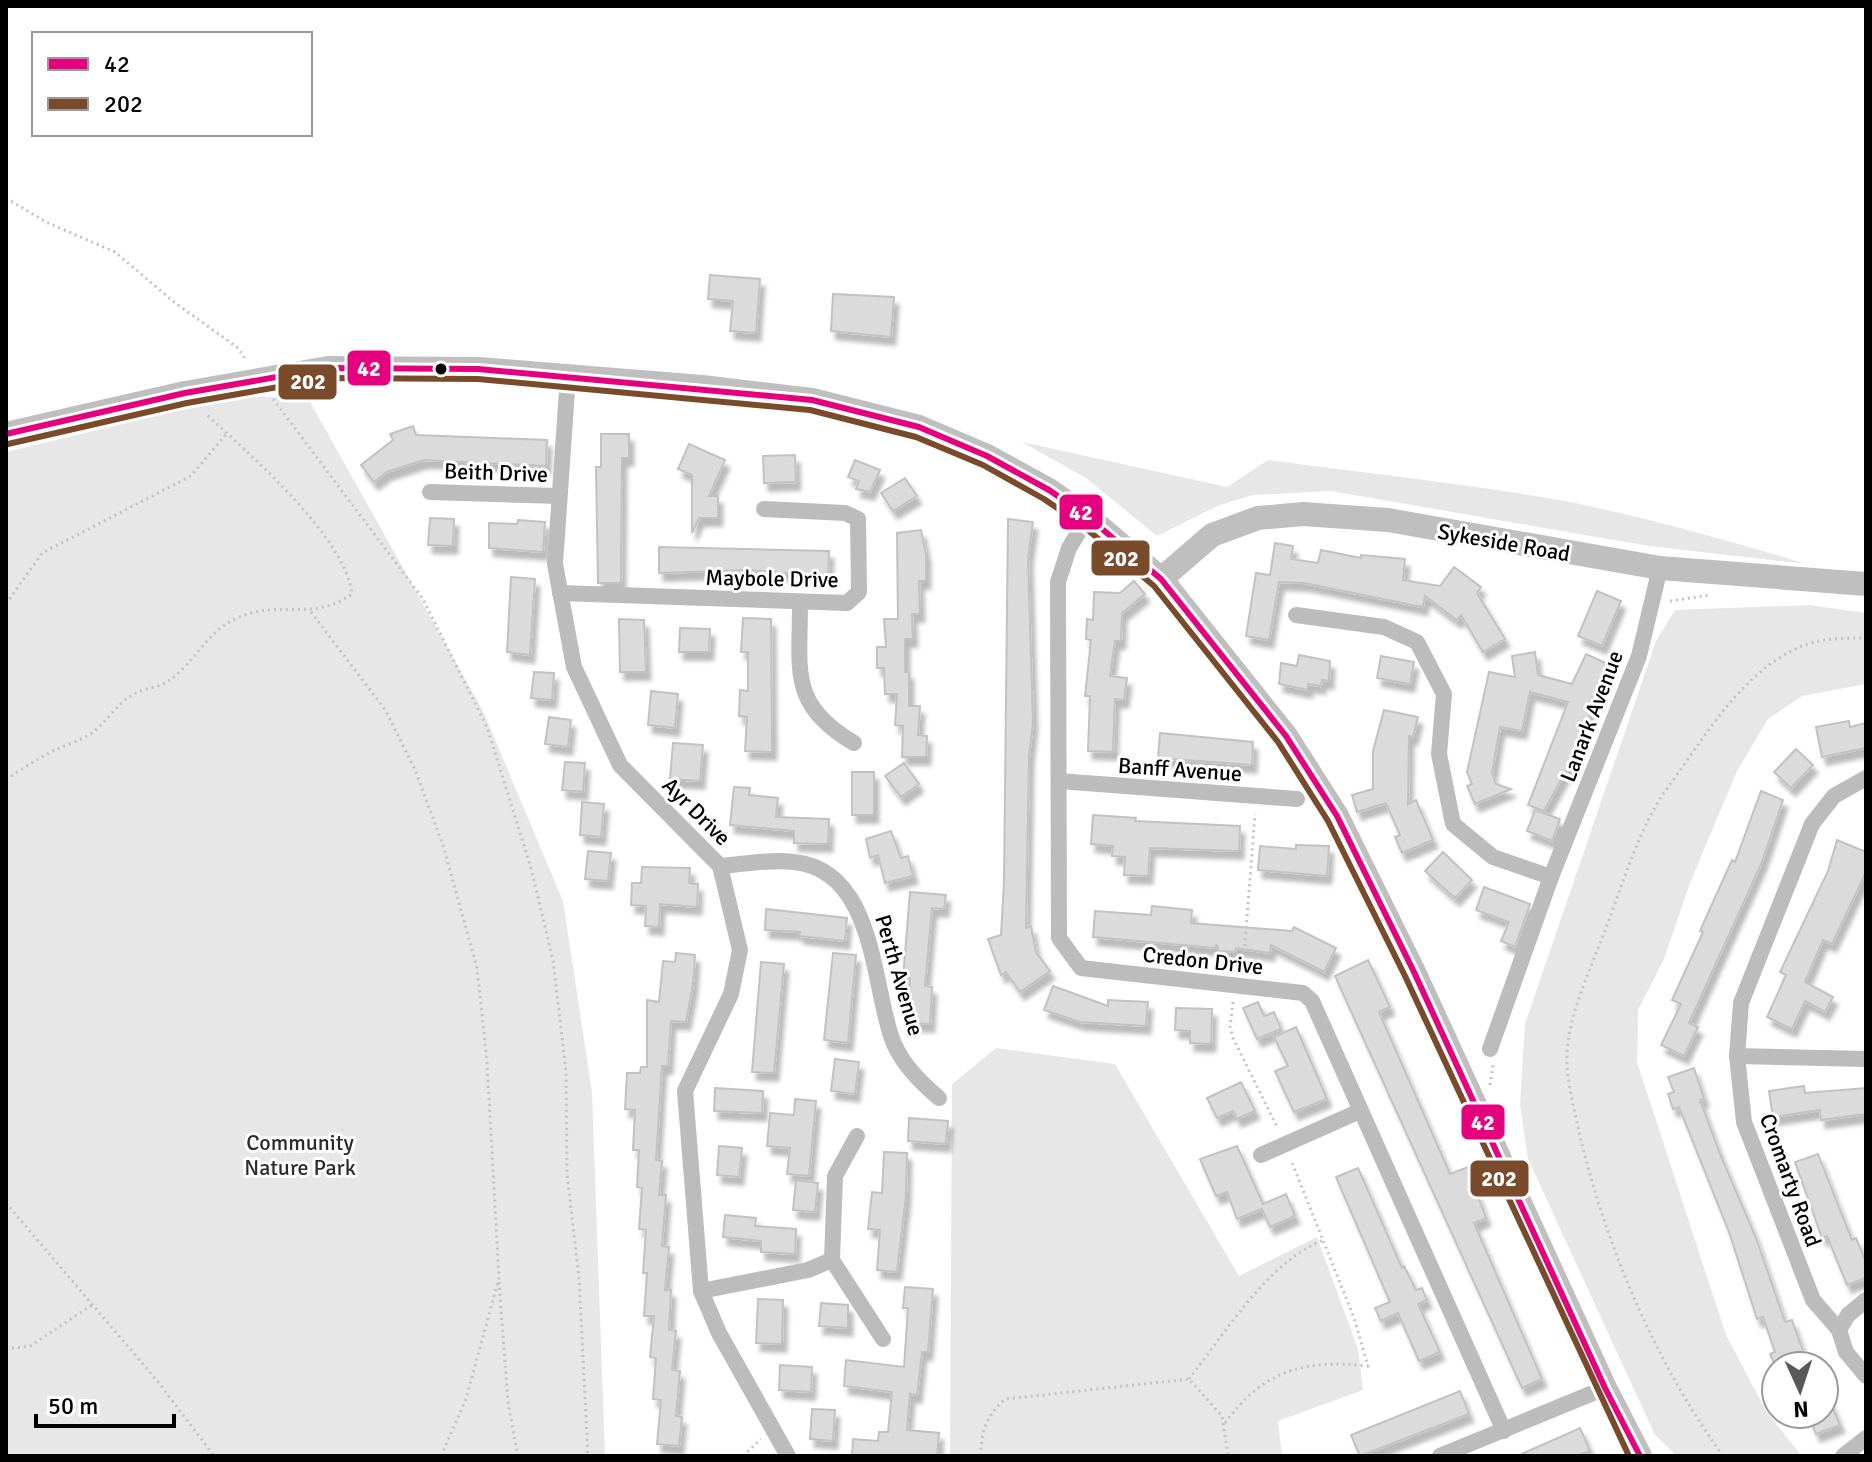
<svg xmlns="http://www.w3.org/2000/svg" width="1872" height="1462" viewBox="0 0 1872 1462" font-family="Signika,sans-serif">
<defs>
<filter id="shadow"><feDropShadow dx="4.5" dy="8" stdDeviation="2" flood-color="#0004"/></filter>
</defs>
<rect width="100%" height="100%" fill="#fff"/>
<!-- green -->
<g fill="#e7e7e7">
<polygon points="242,395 309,400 483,711 563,901 592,1092 605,1456 6,1456 6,452"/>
<path d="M1022 442 1227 487 1268 460C1365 473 1462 483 1559 500 1643 516 1725 540 1807 564L1649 546 1331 491 1253 495 1217 506 1157 536 1086 478Z"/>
<polygon points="1809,605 1866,613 1866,684 1802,696 1768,719 1737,771 1690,883 1664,959 1638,1010 1637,1062 1726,1335 1766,1411 1802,1456 1677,1456 1655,1435 1528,1159 1520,1105 1525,1024 1656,641 1675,610"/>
<polygon points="996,1048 1115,1064 1239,1276 1317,1237 1358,1349 1363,1390 1278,1421 1282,1456 950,1456 952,1084"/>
</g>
<!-- building -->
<g fill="#dbdbdb" stroke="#c2c2c2" stroke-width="2" filter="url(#shadow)">
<polygon points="710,275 760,279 756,333 730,331 733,301 708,299"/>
<polygon points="833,294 894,297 891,337 831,331"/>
<polygon points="413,426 416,435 547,440 546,466 424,460 387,472 374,482 361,465 393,440 390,434"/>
<polygon points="601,434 629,434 629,458 622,458 621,583 598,583 596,467 601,467"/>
<polygon points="689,444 725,460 709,496 718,496 718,518 699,518 692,533 692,475 678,469"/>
<polygon points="795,455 796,482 764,483 763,456"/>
<polygon points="855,460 880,470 870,492 856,489 859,481 848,477"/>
<polygon points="905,478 917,496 893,511 881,493"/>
<polygon points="430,518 454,519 453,546 428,545"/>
<polygon points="1008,519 1033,522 1028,558 1033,722 1029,757 1026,928 1031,926 1036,952 1050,971 1020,992 1006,972 1001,975 988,939 1001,935 1004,882"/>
<polygon points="518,520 545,522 543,552 489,548 489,523 517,524"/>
<polygon points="921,530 926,555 926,581 919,581 920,614 912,614 913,639 905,639 905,672 909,672 909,706 920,706 918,735 927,736 926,757 902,757 903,726 895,725 897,694 885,694 884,668 877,668 877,647 886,647 884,619 898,619 897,533"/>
<polygon points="1275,543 1293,546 1291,559 1318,563 1321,550 1361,558 1361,555 1405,559 1403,580 1440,586 1454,567 1481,587 1477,593 1505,639 1483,652 1461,615 1457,620 1425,596 1423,607 1304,583 1279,582 1269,640 1246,636 1256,573 1270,575"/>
<polygon points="659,547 829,551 828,577 749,570 659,573"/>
<polygon points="511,577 535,579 530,655 507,652"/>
<polygon points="1134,581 1145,594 1122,613 1121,641 1115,641 1110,676 1127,678 1124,700 1115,699 1113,752 1088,751 1090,696 1085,696 1091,640 1086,639 1087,619 1093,620 1094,592 1120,593"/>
<polygon points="1597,591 1621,601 1602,646 1578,636"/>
<polygon points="743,618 771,619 772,752 745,751 747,717 739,716 740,690 748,691 748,652 741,652"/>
<polygon points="619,619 644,620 646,672 620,672"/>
<polygon points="680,628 710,629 709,652 679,652"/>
<polygon points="1535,652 1538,675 1572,684 1586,654 1608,664 1587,710 1591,712 1571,762 1544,811 1528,805 1568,702 1530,692 1522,731 1500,727 1492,773 1496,784 1511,789 1475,804 1467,786 1472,784 1467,772 1489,672 1515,677 1512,656"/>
<polygon points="1299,655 1330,661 1329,681 1322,680 1321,686 1308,684 1308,690 1279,684 1281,663 1297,666"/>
<polygon points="1381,656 1414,662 1410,684 1377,678"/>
<polygon points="534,672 554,673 552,700 531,698"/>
<polygon points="651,691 678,694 675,728 648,725"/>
<polygon points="1384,710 1418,717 1413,737 1409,736 1408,804 1416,800 1433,840 1402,853 1395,837 1400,835 1386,803 1357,812 1352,795 1373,789 1373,751"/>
<polygon points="549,717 571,720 568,747 545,744"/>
<polygon points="1849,721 1850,727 1866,723 1866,748 1822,757 1816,727"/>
<polygon points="1160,733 1253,742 1252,765 1158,758"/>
<polygon points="673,743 703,745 700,781 670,779"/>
<polygon points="1796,749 1813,765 1791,788 1774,772"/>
<polygon points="565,762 585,763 583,792 562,790"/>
<polygon points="904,763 919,784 901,797 885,776"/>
<rect x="852" y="772" width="22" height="43"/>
<polygon points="734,787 750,788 749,795 778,798 776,817 829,819 828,844 794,843 794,831 730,825"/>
<polygon points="1761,791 1783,800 1762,862 1689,1023 1698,1027 1684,1056 1661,1045 1681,1004 1672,1000 1703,932 1700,931 1708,913 1732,860 1735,862"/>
<polygon points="582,802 604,804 601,837 580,835"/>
<polygon points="1535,810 1560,819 1552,841 1527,831"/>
<polygon points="1093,815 1136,818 1135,821 1240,826 1239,851 1150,848 1148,876 1124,875 1125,857 1112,856 1113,846 1091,844"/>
<polygon points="891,831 901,858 908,856 913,876 885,883 878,855 870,858 866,839"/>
<polygon points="1837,840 1866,852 1866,872 1832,944 1823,940 1805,982 1833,997 1825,1012 1805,1001 1792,1029 1767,1017 1786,975 1780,972 1828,871"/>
<polygon points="1296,845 1329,846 1327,876 1258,870 1260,846 1296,849"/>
<polygon points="588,851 611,853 608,881 585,879"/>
<polygon points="1443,852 1472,880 1455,898 1425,871"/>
<polygon points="642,867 690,868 689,883 698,884 697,907 660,904 659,927 645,926 646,906 631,905 632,883 641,883"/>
<polygon points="1484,887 1530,904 1515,947 1501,941 1509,922 1476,910"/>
<polygon points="910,892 946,895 944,909 932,908 925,986 932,987 930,1024 907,1023 910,978 903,978"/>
<polygon points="1152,906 1192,910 1191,923 1292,931 1294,927 1336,948 1324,972 1271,945 1270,953 1236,948 1235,952 1219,951 1216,944 1216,948 1093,937 1095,911 1151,915"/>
<polygon points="766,909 847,918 845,941 799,936 800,932 765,930"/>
<polygon points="676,953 695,955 693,984 686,1022 671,1021 668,1066 662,1066 656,1160 662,1161 659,1195 666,1195 662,1246 669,1247 665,1290 671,1290 669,1330 676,1331 672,1370 680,1371 676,1416 682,1417 679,1446 657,1444 661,1400 653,1399 656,1358 650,1357 654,1316 644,1316 647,1273 643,1273 646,1230 639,1229 642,1188 637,1187 639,1150 633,1150 635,1110 625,1109 627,1073 640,1073 641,1067 647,1067 647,1000 659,1002 663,961 675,962"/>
<polygon points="833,953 856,955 848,1043 824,1040"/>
<polygon points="1368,960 1390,1007 1379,1012 1450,1174 1476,1164 1482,1179 1473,1183 1486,1218 1474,1223 1542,1379 1522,1388 1335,976"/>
<polygon points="761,962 784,964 774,1073 752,1072"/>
<polygon points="1053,986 1108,1006 1108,1000 1148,1002 1146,1026 1080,1022 1044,1010"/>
<polygon points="1258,1002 1264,1016 1274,1012 1281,1029 1257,1039 1243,1008"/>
<polygon points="1176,1008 1212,1009 1211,1044 1190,1043 1190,1031 1175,1030"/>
<polygon points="1296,1027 1327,1099 1294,1112 1275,1071 1288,1066 1274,1037"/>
<polygon points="835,1059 859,1062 855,1094 831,1091"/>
<polygon points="1694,1068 1704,1099 1700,1100 1720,1154 1756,1238 1785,1322 1792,1320 1808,1366 1775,1366 1770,1354 1775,1352 1763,1317 1757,1319 1729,1232 1679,1107 1673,1109 1668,1094 1674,1092 1668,1077"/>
<polygon points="1241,1082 1255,1111 1237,1119 1233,1111 1217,1118 1207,1098"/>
<polygon points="1804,1086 1805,1093 1866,1088 1866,1114 1821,1120 1820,1110 1773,1117 1769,1091"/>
<polygon points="715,1088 763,1091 762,1113 714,1111"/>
<polygon points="795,1099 816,1101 809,1176 787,1174 790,1148 767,1146 770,1113 794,1115"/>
<polygon points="909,1118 948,1121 946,1144 908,1141"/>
<polygon points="719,1146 742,1148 739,1177 717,1175"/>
<polygon points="1237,1146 1263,1204 1286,1194 1295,1216 1270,1227 1262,1209 1237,1219 1227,1192 1216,1196 1200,1159"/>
<polygon points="884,1152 907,1153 906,1195 897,1272 877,1270 880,1230 868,1229 872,1192 882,1193"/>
<polygon points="1818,1154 1852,1240 1856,1238 1866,1263 1866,1278 1847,1285 1827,1236 1822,1238 1795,1162"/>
<polygon points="1358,1168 1402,1268 1404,1266 1416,1290 1422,1288 1427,1300 1418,1304 1440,1352 1419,1361 1398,1313 1381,1321 1375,1308 1390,1302 1336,1177"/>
<polygon points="796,1180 818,1183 815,1212 793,1210"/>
<polygon points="725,1215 756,1218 755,1226 796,1229 795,1254 761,1252 761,1241 723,1237"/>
<polygon points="905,1287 933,1289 928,1352 922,1352 917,1395 910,1394 907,1430 939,1433 937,1456 852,1456 853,1439 878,1441 879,1432 888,1432 892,1392 844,1386 846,1360 904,1367 908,1308 903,1308"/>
<polygon points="758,1299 783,1300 782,1344 756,1343"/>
<polygon points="821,1303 848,1305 848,1328 819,1326"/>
<polygon points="780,1365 812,1367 811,1392 779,1390"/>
<polygon points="1824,1387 1840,1425 1816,1434 1808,1414 1824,1414"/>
<polygon points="1460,1391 1469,1414 1360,1456 1351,1435"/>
<polygon points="812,1409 835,1410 833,1441 810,1439"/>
<polygon points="1580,1428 1590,1451 1576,1456 1517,1456"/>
</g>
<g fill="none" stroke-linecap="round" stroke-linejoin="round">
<!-- path -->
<g stroke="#c2c2c2" stroke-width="3" stroke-dasharray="2 4" stroke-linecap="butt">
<polyline points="6,198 46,222 115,252 174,302 238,348 246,360"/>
<polyline points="273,399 423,599 487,727 531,868 553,960 566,1072 567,1174 579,1278 588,1456"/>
<polyline points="1670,601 1710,595"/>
<polyline points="6,604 42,553 191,476 227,433"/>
<polyline points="311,612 386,711 415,770 443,845 477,968 487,1063 499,1278 466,1399 441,1456"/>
<path d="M6 779C21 770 37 759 53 751 65 745 80 741 92 733 108 721 116 703 136 693 145 688 157 688 165 683 194 666 205 632 237 618 279 599 314 622 352 594 346 537 247 452 205 413"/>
<polyline points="1243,970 1255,814"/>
<polyline points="1233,1002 1230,1027 1233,1038 1277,1127"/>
<polyline points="1490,1085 1493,1065"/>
<polyline points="6,1203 159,1383 214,1456"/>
<polyline points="499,1282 508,1403 518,1456"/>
<polyline points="6,1349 30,1346 92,1305"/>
<path d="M1189 1379C1226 1332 1267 1263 1323 1240"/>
<path d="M1225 1423C1264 1370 1304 1359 1368 1366L1354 1318 1291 1160"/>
<polyline points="743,1456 761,1439"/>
<path d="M981 1456C981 1432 986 1416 1005 1399L1189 1379 1222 1416 1228 1456"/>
<path d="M1723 1456C1654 1360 1606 1246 1579 1132 1574 1107 1566 1080 1567 1054 1569 1013 1590 971 1604 933 1622 887 1636 836 1663 794 1702 742 1745 663 1811 643 1828 638 1848 638 1866 638"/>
</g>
<!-- street -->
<g stroke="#bcbcbc" stroke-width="16">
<polyline points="568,376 555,564 574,667 620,765 720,866 740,950 731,994 685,1091 701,1291 719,1333 788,1456"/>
<polyline points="430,492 559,496"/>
<polyline points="1088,517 1069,548 1058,582 1059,938 1081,968 1303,993 1312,1001 1504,1431"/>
<polyline points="560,593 847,603 859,592 858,519 845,513 764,509"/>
<path d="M800 604C800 671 789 705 854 743"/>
<polyline points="1296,615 1384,627 1417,642 1444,694 1439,754 1453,824 1493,857 1551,877 1639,656 1660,568"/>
<polyline points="1866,778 1834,796 1812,824 1741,1003 1737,1056 1744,1122 1813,1300 1839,1330 1846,1352 1866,1376"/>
<polyline points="1059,781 1297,799"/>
<path d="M720 866C744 864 770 859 794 862 873 870 872 978 891 1036 899 1061 919 1081 939 1098"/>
<polyline points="1490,1049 1551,877"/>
<polyline points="1737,1056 1866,1059"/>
<polyline points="857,1136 835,1176 832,1260 883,1339"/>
<polyline points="1261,1155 1360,1111"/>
<polyline points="701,1291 808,1270 832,1260"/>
<polyline points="1839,1330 1848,1315 1866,1300"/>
<polyline points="1440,1456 1605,1388"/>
<polyline points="1843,1456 1866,1438"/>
</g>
<!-- secondary -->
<g stroke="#bfbfbf" stroke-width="24">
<polyline points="6,434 185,393 328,368 478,369 702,387 812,400 919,427 987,456 1049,490 1088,517 1161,579 1286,736 1337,816 1414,972 1605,1388 1640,1456"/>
<polyline points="1161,579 1212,535 1258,518 1303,514 1388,520 1660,568 1866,584"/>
</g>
<defs>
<polyline id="bus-1" points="6,434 185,393 328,368 478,369 812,400 919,427 987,456 1049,490 1088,517 1161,579 1286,736 1337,816 1414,972 1605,1388 1640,1456"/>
<polyline id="bus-2" points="8,444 187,403 329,378 478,379 810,410 916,437 983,465 1044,499 1082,525 1154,586 1278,742 1328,821 1405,976 1629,1456"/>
</defs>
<!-- bus-1 casing -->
<use href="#bus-1" stroke="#fff" stroke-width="12"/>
<!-- bus-2 casing -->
<use href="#bus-2" stroke="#fff" stroke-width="12"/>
<!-- bus-1 -->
<use href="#bus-1" stroke="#e5007d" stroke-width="6"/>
<!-- bus-2 -->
<use href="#bus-2" stroke="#7a4b2a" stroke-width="6"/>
</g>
<!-- markers -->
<circle fill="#000" stroke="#fff" stroke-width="3" cx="441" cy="369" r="7"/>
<g text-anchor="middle" stroke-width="6" stroke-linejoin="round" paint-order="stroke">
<!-- street labels -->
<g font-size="22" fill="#000" stroke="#fff">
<text transform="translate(496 472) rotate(2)" y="8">Beith Drive</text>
<text transform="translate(1504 542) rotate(10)" y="8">Sykeside Road</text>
<text transform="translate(772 578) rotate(1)" y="8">Maybole Drive</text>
<text transform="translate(1591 716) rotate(-69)" y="8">Lanark Avenue</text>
<text transform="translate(1180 769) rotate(4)" y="8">Banff Avenue</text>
<text transform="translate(697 811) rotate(45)" y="8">Ayr Drive</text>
<text transform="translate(1203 960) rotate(6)" y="8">Credon Drive</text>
<text transform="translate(900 975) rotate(74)" y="8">Perth Avenue</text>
<text transform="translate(1791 1180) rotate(70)" y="8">Cromarty Road</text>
</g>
<!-- park labels -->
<g font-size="22" fill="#2b2b2b" stroke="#fff">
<text x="300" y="1150">Community<tspan x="300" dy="25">Nature Park</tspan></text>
</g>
</g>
<g stroke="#fff" stroke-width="3">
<rect x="346" y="349" width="46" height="38" rx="8" fill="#e5007d"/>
<rect x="277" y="363" width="61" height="38" rx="8" fill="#7a4b2a"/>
<rect x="1058" y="493" width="46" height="38" rx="8" fill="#e5007d"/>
<rect x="1090" y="539" width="61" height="38" rx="8" fill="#7a4b2a"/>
<rect x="1460" y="1103" width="46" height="38" rx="8" fill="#e5007d"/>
<rect x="1469" y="1159" width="61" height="39" rx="8" fill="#7a4b2a"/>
</g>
<g font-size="22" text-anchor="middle" font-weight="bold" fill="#fff">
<text x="369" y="376">42</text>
<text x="308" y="389">202</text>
<text x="1081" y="520">42</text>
<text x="1121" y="566">202</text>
<text x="1483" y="1130">42</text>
<text x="1499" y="1186">202</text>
</g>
<!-- border -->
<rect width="1872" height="1462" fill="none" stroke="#000000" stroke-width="16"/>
<!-- legend -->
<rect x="32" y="32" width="280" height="104" fill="#ffffff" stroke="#999999" stroke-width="2"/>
<rect x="48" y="58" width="40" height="12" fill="#e5007d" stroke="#999999" stroke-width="2"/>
<text x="104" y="72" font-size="24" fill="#000000">42</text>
<rect x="48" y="98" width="40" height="12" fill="#7a4b2a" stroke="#999999" stroke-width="2"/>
<text x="104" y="112" font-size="24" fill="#000000">202</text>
<!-- north arrow -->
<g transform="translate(1800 1390) rotate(177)"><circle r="38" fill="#ffffff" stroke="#999999" stroke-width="2"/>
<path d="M0-6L14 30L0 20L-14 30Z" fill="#595959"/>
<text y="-12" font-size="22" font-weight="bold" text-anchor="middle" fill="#000000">N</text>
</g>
<!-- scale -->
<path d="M36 1414v12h138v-12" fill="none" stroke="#000000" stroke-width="4"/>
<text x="48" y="1414" font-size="24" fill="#000000" stroke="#ffffff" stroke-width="6" paint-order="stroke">50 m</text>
</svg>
